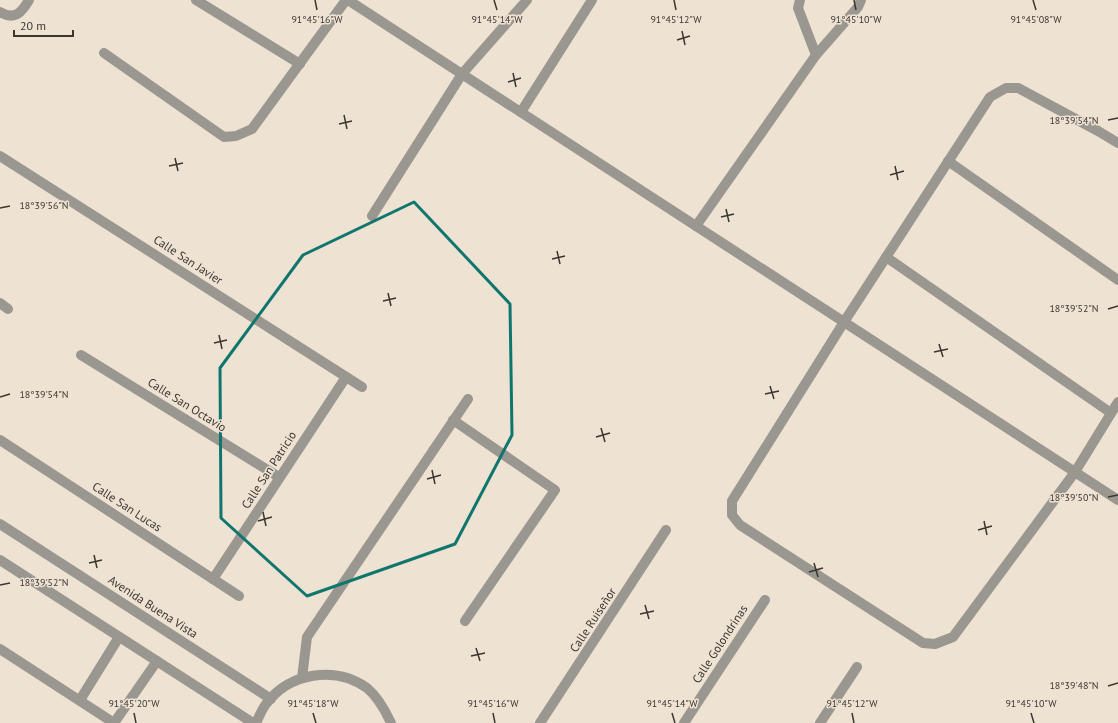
<svg xmlns="http://www.w3.org/2000/svg" width="1118" height="723" viewBox="0 0 1118 723" font-family="'PT Sans',sans-serif">
<rect width="100%" height="100%" fill="#eee2d3"/>
<g fill="none" stroke-linecap="round" stroke-linejoin="round">
<!-- minor -->
<g stroke="#9a9790" stroke-width="10">
<polyline points="196,0 300,64"/>
<polyline points="348,0 1118,500"/>
<polyline points="800,0 798,8 816,55"/>
<path d="M0 12C15 21 22 12 29 0"/>
<polyline points="104,53 224,137 236,136 252,129 346,0"/>
<polyline points="521,112 592,0"/>
<polyline points="1118,143 1098,131 1018,88 1006,88 990,97 844,322 732,501 732,515 740,525 923,643 935,644 953,637 1075,472 1118,402"/>
<polyline points="0,156 362,387"/>
<polyline points="948,161 1118,280"/>
<polyline points="372,216 462,74 527,0"/>
<polyline points="696,226 816,55 858,7 861,0"/>
<polyline points="886,257 1111,413"/>
<polyline points="0,303 8,309"/>
<polyline points="81,355 279,477"/>
<polyline points="453,420 555,490 465,621"/>
<polyline points="0,440 239,596"/>
<polyline points="0,524 271,699"/>
<polyline points="0,560 253,723"/>
<polyline points="213,579 346,377"/>
<polyline points="0,649 114,723"/>
<polyline points="302,678 307,637 468,399"/>
<polyline points="80,700 119,637"/>
<polyline points="114,723 157,661"/>
<path d="M256 723C259 717 262 709 266 704 289 673 335 665 367 688 378 697 385 710 391 723"/>
<polyline points="540,723 666,530"/>
<polyline points="684,723 765,600"/>
<polyline points="820,723 857,667"/>
</g>
</g>
<!-- marked area -->
<path fill="none" stroke="#0f766e" stroke-width="3" stroke-linejoin="round" d="M414 202 510 304 512 435 455 544 307 596 221 518 220 368 303 255Z"/>
<!-- ticks -->
<path fill="none" stroke="#3a3630" stroke-width="1.5" d="M315 0 317 10M494 0 497 10M674 0 676 10M854 0 856 10M1033 0 1036 10M682 31 685 45M677 40 690 36M513 73 516 87M508 82 521 78M344 115 347 129M1108 120 1118 118M339 124 352 121M175 158 178 171M169 166 183 163M895 166 898 180M890 175 904 171M0 208 10 206M726 209 729 222M721 217 734 214M557 251 560 264M552 259 565 256M388 293 391 306M383 301 396 298M1108 309 1118 306M219 335 222 349M214 343 227 340M939 344 943 357M934 352 948 349M770 386 774 399M765 394 779 391M0 397 10 394M601 428 605 442M596 437 610 433M432 470 435 484M427 479 441 475M1108 497 1118 495M263 512 266 526M258 521 272 517M984 521 987 535M978 530 992 526M94 555 97 568M89 563 102 560M814 563 818 577M809 572 823 568M0 585 10 583M645 605 649 619M640 614 654 611M476 648 480 661M471 656 485 653M1108 686 1118 683M134 713 136 723M313 713 316 723M493 713 495 723M672 713 675 723M852 713 854 723M1031 713 1034 723"/>
<g text-anchor="middle" stroke-width="3" stroke-linejoin="round" paint-order="stroke">
<!-- street labels -->
<g font-size="12" fill="#3a3630" stroke="#eee2d3">
<text transform="translate(188 260) rotate(33)" y="4">Calle San Javier</text>
<text transform="translate(187 405) rotate(32)" y="4">Calle San Octavio</text>
<text transform="translate(269 470) rotate(-57)" y="4">Calle San Patricio</text>
<text transform="translate(127 507) rotate(33)" y="4">Calle San Lucas</text>
<text transform="translate(153 607) rotate(33)" y="4">Avenida Buena Vista</text>
<text transform="translate(593 620) rotate(-57)" y="4">Calle Ruiseñor</text>
<text transform="translate(720 644) rotate(-57)" y="4">Calle Golondrinas</text>
</g>
</g>
<g font-size="10" text-anchor="middle" fill="#3a3630" stroke="#eee2d3" stroke-width="3" stroke-linejoin="round" paint-order="stroke">
<text x="1036" y="23">91°45'08"W</text>
<text x="317" y="23">91°45'16"W</text>
<text x="497" y="23">91°45'14"W</text>
<text x="676" y="23">91°45'12"W</text>
<text x="856" y="23">91°45'10"W</text>
<text x="1074" y="124">18°39'54"N</text>
<text x="44" y="209">18°39'56"N</text>
<text x="1074" y="312">18°39'52"N</text>
<text x="44" y="398">18°39'54"N</text>
<text x="1074" y="501">18°39'50"N</text>
<text x="44" y="586">18°39'52"N</text>
<text x="1074" y="689">18°39'48"N</text>
<text x="134" y="707">91°45'20"W</text>
<text x="313" y="707">91°45'18"W</text>
<text x="493" y="707">91°45'16"W</text>
<text x="672" y="707">91°45'14"W</text>
<text x="852" y="707">91°45'12"W</text>
<text x="1031" y="707">91°45'10"W</text>
</g>
<!-- scale -->
<path d="M14 30v6h59v-6" fill="none" stroke="#3a3630" stroke-width="2"/>
<text x="20" y="30" font-size="12" fill="#3a3630" stroke="#eee2d3" stroke-width="3" paint-order="stroke">20 m</text>
</svg>
